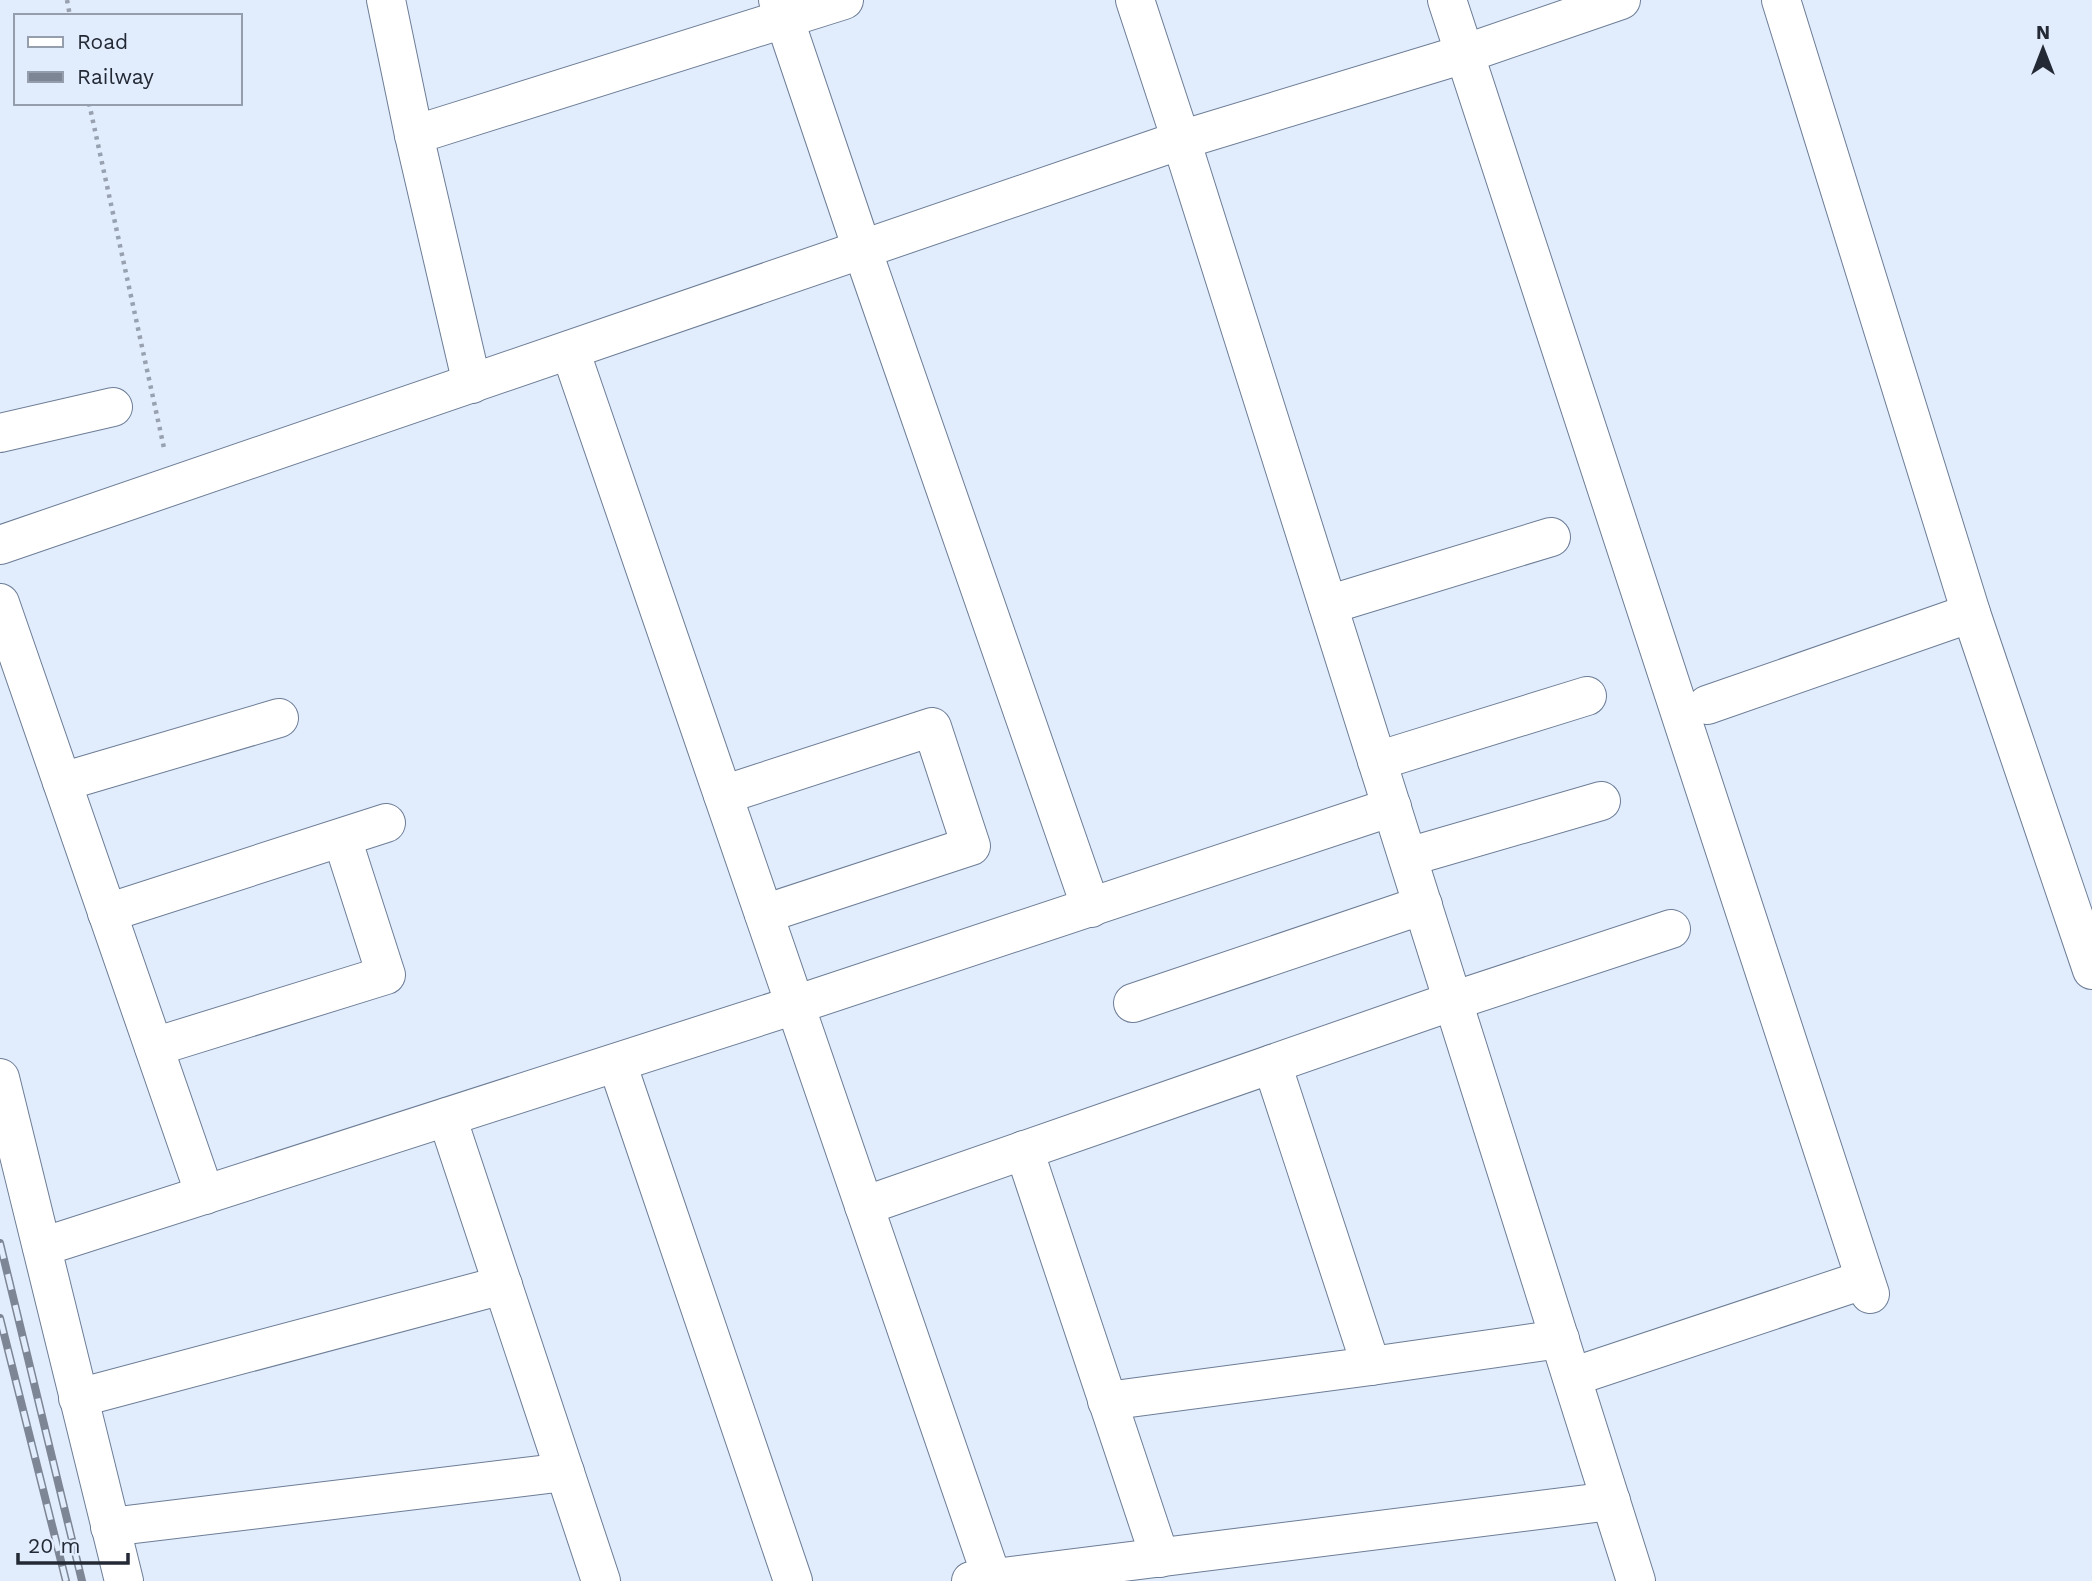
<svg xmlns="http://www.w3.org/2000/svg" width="2092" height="1581" viewBox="0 0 2092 1581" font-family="'Work Sans',sans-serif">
<rect width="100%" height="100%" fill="#e1ecfd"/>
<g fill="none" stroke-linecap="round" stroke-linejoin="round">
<defs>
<g id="minor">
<polyline points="386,0 414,135 472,384"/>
<polyline points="778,0 862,249 1091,908"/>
<polyline points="1135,0 1181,140 1636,1581"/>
<polyline points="1447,0 1870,1294"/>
<polyline points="1781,0 1971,613 2092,970"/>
<polyline points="414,135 844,0"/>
<polyline points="570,350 993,1581"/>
<polyline points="0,433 113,407"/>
<polyline points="0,545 1181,140 1464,54 1621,0"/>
<polyline points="0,603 205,1195"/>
<polyline points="1328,605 1551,537"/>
<polyline points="1707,705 1971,613"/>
<polyline points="1377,761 1587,696"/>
<polyline points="62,782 279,718"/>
<polyline points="723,795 932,727 971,846 764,914"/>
<polyline points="1408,857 1601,801"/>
<polyline points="107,913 386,823"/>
<polyline points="1133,1003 1423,905"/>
<polyline points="154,1047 386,975 342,838"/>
<polyline points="617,1063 793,1581"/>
<polyline points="1272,1064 1371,1366"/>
<polyline points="0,1078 124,1581"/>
<polyline points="447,1117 601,1581"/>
<polyline points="1024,1150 1160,1558"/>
<polyline points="864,1206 1453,1001 1671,929"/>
<polyline points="42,1247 795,1005 1392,807"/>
<polyline points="1572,1377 1854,1283"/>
<polyline points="78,1398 503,1285"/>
<polyline points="1107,1401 1371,1366 1560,1339"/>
<polyline points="110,1527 565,1472"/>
<polyline points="971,1581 1611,1501"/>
</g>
</defs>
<!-- minor casing -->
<use href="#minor" stroke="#6c7d96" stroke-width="40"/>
<!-- path -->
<g stroke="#97a1af" stroke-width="4.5" stroke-dasharray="3.5 5" stroke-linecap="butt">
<polyline points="67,0 70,16"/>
<polyline points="89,103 164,448"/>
</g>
<!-- minor -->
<use href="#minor" stroke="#fff" stroke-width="38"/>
<defs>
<g id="rail">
<polyline points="0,1243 82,1581"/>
<polyline points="0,1318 66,1581"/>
</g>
</defs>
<!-- rail casing -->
<use href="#rail" stroke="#7d8694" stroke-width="8"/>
<!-- rail -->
<use href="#rail" stroke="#e1ecfd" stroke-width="5" stroke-dasharray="16" stroke-linecap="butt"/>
</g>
<!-- legend -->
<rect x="14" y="14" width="228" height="91" fill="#e1ecfd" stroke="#959ead" stroke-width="2"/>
<rect x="28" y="37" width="35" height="10" fill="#ffffff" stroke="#959ead" stroke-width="2"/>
<text x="77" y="49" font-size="21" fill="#232a35">Road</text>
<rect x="28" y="72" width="35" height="10" fill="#7d8694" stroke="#959ead" stroke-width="2"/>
<text x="77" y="84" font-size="21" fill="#232a35">Railway</text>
<!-- north arrow -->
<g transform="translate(2043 49)" stroke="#e1ecfd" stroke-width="5" paint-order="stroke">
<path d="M0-5L12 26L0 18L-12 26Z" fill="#232a35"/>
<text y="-10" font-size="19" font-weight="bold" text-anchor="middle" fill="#232a35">N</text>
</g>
<!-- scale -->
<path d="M18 1553v10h110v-10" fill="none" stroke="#232a35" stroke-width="3.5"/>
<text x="28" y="1553" font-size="21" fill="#232a35" stroke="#e1ecfd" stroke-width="5" paint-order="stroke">20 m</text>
</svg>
